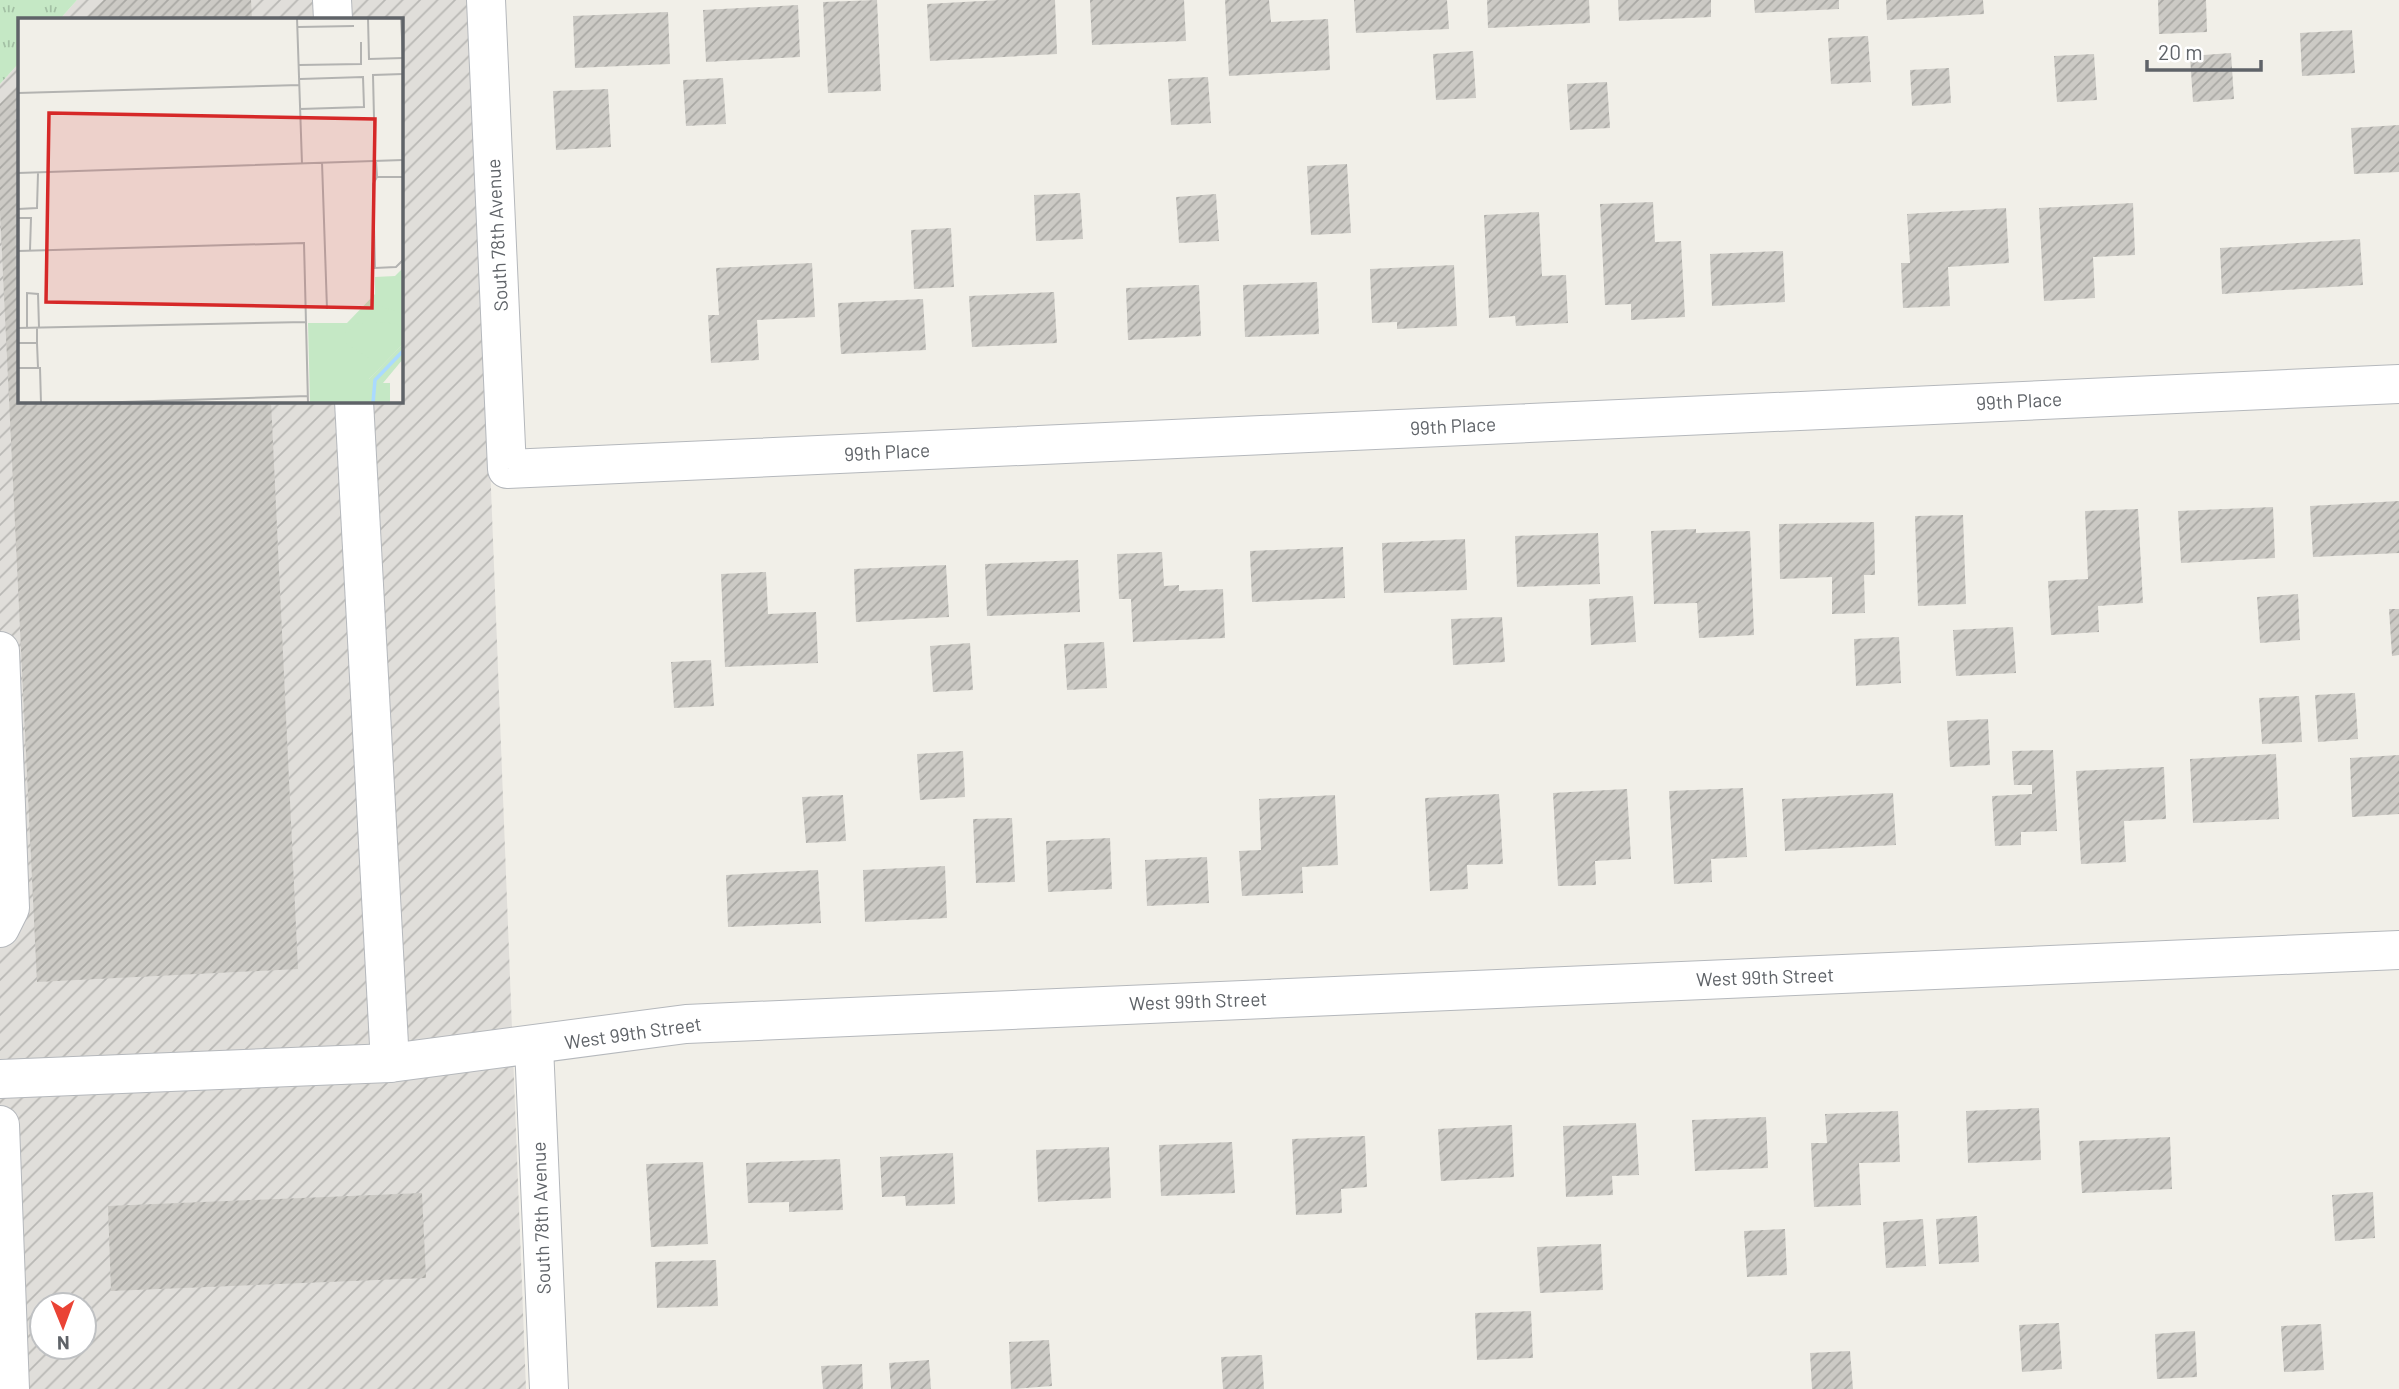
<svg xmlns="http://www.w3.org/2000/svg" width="2399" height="1389" viewBox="0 0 2399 1389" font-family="Barlow,sans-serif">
<defs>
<pattern id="industrial-furrows" width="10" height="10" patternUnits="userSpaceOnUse" patternTransform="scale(1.75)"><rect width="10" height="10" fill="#e0deda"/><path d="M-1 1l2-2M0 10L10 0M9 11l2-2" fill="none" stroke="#b9b8b5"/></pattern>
<pattern id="grass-tufts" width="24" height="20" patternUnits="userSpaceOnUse" patternTransform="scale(1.75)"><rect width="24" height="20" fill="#c5e8c5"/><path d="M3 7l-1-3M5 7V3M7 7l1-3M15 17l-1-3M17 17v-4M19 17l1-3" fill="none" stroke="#a3c0a4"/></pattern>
<pattern id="building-hatch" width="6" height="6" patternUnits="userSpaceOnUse" patternTransform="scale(1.75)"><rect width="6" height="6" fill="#cccac5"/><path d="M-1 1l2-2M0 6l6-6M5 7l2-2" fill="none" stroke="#a9a8a4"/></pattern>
</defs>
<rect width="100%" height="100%" fill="#f1efe8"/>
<!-- industrial -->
<path fill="url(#industrial-furrows)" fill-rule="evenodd" d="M77 0H472L526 1389H0V84L19 63V401H401V19H60ZM42 1305H84V1347H42Z"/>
<!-- grass -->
<polygon fill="url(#grass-tufts)" points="0,0 77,0 60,19 19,19 19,63 0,84"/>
<!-- building -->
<g fill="url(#building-hatch)">
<polygon points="104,0 251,0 252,19 85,19"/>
<polygon points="877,0 881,91 828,93 823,2"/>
<polygon points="1000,0 1055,0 1057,54 930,61 927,4"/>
<polygon points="1090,0 1184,0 1186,41 1092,45"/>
<polygon points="1225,0 1269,0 1271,22 1328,19 1330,70 1229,76"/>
<polygon points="1354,0 1447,0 1449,29 1356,33"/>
<polygon points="1487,0 1589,0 1590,23 1488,28"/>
<polygon points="1618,0 1711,0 1711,17 1619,21"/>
<polygon points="1754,0 1839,0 1839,9 1755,13"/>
<polygon points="1886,0 1983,0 1984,14 1887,20"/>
<polygon points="2158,0 2206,0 2207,32 2159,34"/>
<polygon points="798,5 800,57 706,62 703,10"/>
<polygon points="668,12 670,64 575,68 573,16"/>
<polygon points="2352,30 2355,73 2302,76 2300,33"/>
<polygon points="1868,36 1871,82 1831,84 1828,38"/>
<polygon points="1473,51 1476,98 1436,100 1433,54"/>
<polygon points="2231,53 2234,99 2193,102 2190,56"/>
<polygon points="2094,54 2097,100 2057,102 2054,56"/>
<polygon points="1949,68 1951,103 1912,106 1910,70"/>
<polygon points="1208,77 1211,123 1171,125 1168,79"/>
<polygon points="723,78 726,124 686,126 683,80"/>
<polygon points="1607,82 1610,128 1570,130 1567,84"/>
<polygon points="19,85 19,401 271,401 298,969 37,982 0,212 0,104"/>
<polygon points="608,89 611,147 556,150 553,91"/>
<polygon points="2399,125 2399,172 2354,174 2351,128"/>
<polygon points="1347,164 1351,233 1311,235 1307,166"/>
<polygon points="1080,193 1083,239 1036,241 1034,195"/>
<polygon points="1216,194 1219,241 1179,243 1176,197"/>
<polygon points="1653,202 1655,242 1681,241 1685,317 1631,320 1631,304 1605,305 1600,204"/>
<polygon points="2133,203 2135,255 2093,257 2095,298 2044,301 2039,208"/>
<polygon points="2006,208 2009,263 1948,267 1950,306 1903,308 1901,263 1910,263 1907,214"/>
<polygon points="1539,212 1542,276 1566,275 1568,323 1516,326 1515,316 1489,318 1484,215"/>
<polygon points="951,228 954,287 914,289 911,230"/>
<polygon points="2360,239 2363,285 2222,294 2220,248"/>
<polygon points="1783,251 1785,302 1712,306 1710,254"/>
<polygon points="812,263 815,317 757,320 759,360 711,363 708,315 719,315 716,268"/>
<polygon points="1454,265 1457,326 1397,329 1397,322 1372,323 1370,269"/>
<polygon points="1317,282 1319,334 1245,337 1243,285"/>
<polygon points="1199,285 1201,336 1128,340 1126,288"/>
<polygon points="1054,292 1057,343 972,347 969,296"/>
<polygon points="923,299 926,350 841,354 838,303"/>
<polygon points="2399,501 2399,553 2313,557 2310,506"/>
<polygon points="2273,507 2275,558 2181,563 2178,511"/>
<polygon points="2138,509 2143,603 2098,606 2099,632 2051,635 2048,581 2088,579 2085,511"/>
<polygon points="1963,515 1966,604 1918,606 1915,516"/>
<polygon points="1874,522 1875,575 1864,575 1865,613 1832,614 1832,577 1780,579 1779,524"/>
<polygon points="1696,529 1696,533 1750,531 1754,635 1699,638 1697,603 1654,604 1651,531"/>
<polygon points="1598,533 1600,584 1517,587 1515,536"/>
<polygon points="1465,539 1467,590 1384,593 1382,543"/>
<polygon points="1343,547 1345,598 1252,602 1250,551"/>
<polygon points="1162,552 1164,586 1179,585 1179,591 1223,589 1225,638 1133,642 1131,599 1119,599 1117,554"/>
<polygon points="1078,560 1080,612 987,616 985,564"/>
<polygon points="946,565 949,617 856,622 854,569"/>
<polygon points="766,572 768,614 816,612 818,663 725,667 721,574"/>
<polygon points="2298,594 2300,640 2260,643 2257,597"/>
<polygon points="1633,596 1636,642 1591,645 1589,599"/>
<polygon points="2389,609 2399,609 2399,655 2392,656"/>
<polygon points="1502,617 1505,662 1453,665 1451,619"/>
<polygon points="2013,627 2016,673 1956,676 1953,630"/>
<polygon points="1899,637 1901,683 1856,686 1854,639"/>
<polygon points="1104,642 1107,688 1067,690 1064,644"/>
<polygon points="970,643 973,690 933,692 930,646"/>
<polygon points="711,660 714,706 674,708 671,662"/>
<polygon points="2355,693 2358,739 2318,742 2315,695"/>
<polygon points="2299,696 2302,742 2262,744 2259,698"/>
<polygon points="1988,719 1990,765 1950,767 1947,721"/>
<polygon points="2053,750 2057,831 2021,832 2021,845 1995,846 1992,796 2032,794 2032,785 2014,785 2012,751"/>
<polygon points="963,751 965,797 920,800 917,754"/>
<polygon points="2276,754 2279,819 2193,823 2190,759"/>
<polygon points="2399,755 2399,814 2352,817 2350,758"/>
<polygon points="2164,767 2166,819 2124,821 2126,862 2081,864 2076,771"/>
<polygon points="1743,788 1747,857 1711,859 1712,882 1674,884 1669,791"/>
<polygon points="1627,789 1631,859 1595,861 1596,885 1558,886 1553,793"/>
<polygon points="1893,793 1896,845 1785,851 1782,799"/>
<polygon points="1499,794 1503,864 1467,865 1468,889 1430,891 1425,798"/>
<polygon points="843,795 846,841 806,843 802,797"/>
<polygon points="1335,795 1338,865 1302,867 1303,893 1242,896 1239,851 1261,850 1259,799"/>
<polygon points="1012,818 1015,882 976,883 973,819"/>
<polygon points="1110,838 1112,889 1048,892 1046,841"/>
<polygon points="1207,857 1209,903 1147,906 1145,860"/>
<polygon points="945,866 947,918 865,922 863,870"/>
<polygon points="818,870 821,923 728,927 726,875"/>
<polygon points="2039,1108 2041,1160 1968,1163 1966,1111"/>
<polygon points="1898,1111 1900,1162 1859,1163 1861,1205 1814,1207 1811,1143 1827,1143 1825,1114"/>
<polygon points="1766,1117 1768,1168 1695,1171 1692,1120"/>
<polygon points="1636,1123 1639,1175 1612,1176 1613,1195 1566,1197 1563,1126"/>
<polygon points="1512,1125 1514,1177 1441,1181 1438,1129"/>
<polygon points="1365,1136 1367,1187 1341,1189 1342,1213 1296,1215 1292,1139"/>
<polygon points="2170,1137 2172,1189 2082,1193 2079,1141"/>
<polygon points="1232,1142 1235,1193 1161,1196 1159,1145"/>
<polygon points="1109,1147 1111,1198 1038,1202 1036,1150"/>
<polygon points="953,1153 955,1204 906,1206 905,1196 882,1197 880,1157"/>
<polygon points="840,1159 843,1210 789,1212 789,1202 748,1203 746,1163"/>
<polygon points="703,1162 708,1244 651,1247 646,1164"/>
<polygon points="2373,1192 2375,1238 2335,1241 2332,1195"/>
<polygon points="422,1193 426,1278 111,1291 108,1206"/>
<polygon points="1977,1216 1979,1262 1939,1264 1936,1219"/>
<polygon points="1923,1219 1926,1266 1886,1268 1883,1222"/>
<polygon points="1785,1229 1787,1275 1747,1277 1744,1231"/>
<polygon points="1601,1244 1603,1290 1540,1293 1537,1247"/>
<polygon points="716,1260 718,1306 657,1308 655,1262"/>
<polygon points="1531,1311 1533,1358 1477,1360 1475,1313"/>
<polygon points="2059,1323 2062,1369 2022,1372 2019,1325"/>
<polygon points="2321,1324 2324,1370 2284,1372 2281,1326"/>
<polygon points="2195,1331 2197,1377 2157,1379 2155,1334"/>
<polygon points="1049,1340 1052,1386 1011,1389 1009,1342"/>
<polygon points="1850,1351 1853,1389 1812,1389 1810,1353"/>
<polygon points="1262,1355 1264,1389 1223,1389 1221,1357"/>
<polygon points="929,1360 931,1389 891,1389 889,1363"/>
<polygon points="862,1364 863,1389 823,1389 821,1366"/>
</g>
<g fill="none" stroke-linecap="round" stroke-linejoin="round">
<defs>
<g id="minor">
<polyline points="332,0 333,19"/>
<polyline points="486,0 507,469 2399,384"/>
<polyline points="354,401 390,1063"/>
<polyline points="0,651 10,908 0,928"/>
<polyline points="534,1046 549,1389"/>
<polyline points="0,1079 390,1063 686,1024 2399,950"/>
<polyline points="0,1125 10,1389"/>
</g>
</defs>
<!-- minor casing -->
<use href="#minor" stroke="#b5b8bc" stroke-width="40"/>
<!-- minor -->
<use href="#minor" stroke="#fff" stroke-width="38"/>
</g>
<g text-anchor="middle" stroke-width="5" stroke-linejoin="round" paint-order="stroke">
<!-- street labels -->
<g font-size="19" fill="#5f6368" stroke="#fff">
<text transform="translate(497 235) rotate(-93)" y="7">South 78th Avenue</text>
<text transform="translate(2019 401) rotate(-3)" y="7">99th Place</text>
<text transform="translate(1453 426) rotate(-3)" y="7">99th Place</text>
<text transform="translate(887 452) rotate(-3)" y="7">99th Place</text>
<text transform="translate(1765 977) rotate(-2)" y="7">West 99th Street</text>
<text transform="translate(1198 1001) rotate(-2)" y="7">West 99th Street</text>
<text transform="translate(633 1033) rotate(-8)" y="7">West 99th Street</text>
<text transform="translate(541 1218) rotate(-92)" y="7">South 78th Avenue</text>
</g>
</g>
<!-- overview -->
<g transform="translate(18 18)">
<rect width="385" height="385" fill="#f1efe8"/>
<path d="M385 250V326L351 361V385H292L290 305H329L357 276V259L377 258Z" fill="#c5e8c5"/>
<path d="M385 326V341L365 365H372V385H351V361Z" fill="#c5e8c5"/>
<path d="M385 257V296L359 287 358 284ZM364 304 379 306 385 315 358 345 320 320 339 306Z" fill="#c5e8c5"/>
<path fill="none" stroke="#aadaff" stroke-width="3.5" d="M355 385 357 362 385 333"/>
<path fill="none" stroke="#b3b3b1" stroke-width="2" d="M279 0 284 146M350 0 351 41 385 40M383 0 385 38M280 9 336 8M281 47 343 46V24M282 61 345 59 346 89 282 91M0 75 282 67M357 143 355 57 385 56M358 143 359 159H385M304 144 309 291M0 155 385 142M359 159 355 166 357 250 378 249 385 242M0 191 19 190 20 155M0 200H13L12 232M0 233 286 225 290 385M9 309V275L20 276 21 309M0 310 288 304M0 325H19V309M19 325 20 350M0 350H22L23 385M73 385 290 378"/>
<path fill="#d62828" fill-opacity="0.15" stroke="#d62828" stroke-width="3.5" d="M31 95 357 101 354 290 28 284Z"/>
<rect width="385" height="385" fill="none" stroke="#5f6368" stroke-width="3.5"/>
</g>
<!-- north arrow -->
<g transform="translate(63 1326) rotate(179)"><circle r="33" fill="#ffffff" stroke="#bfc1c3" stroke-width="2"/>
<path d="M0-5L12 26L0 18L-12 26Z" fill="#ea4335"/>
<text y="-10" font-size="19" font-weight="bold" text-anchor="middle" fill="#5f6368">N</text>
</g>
<!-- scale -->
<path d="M2147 60v10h114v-10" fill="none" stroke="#5f6368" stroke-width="3.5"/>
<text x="2158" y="60" font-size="21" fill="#5f6368" stroke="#ffffff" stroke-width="5" paint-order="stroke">20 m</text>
</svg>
